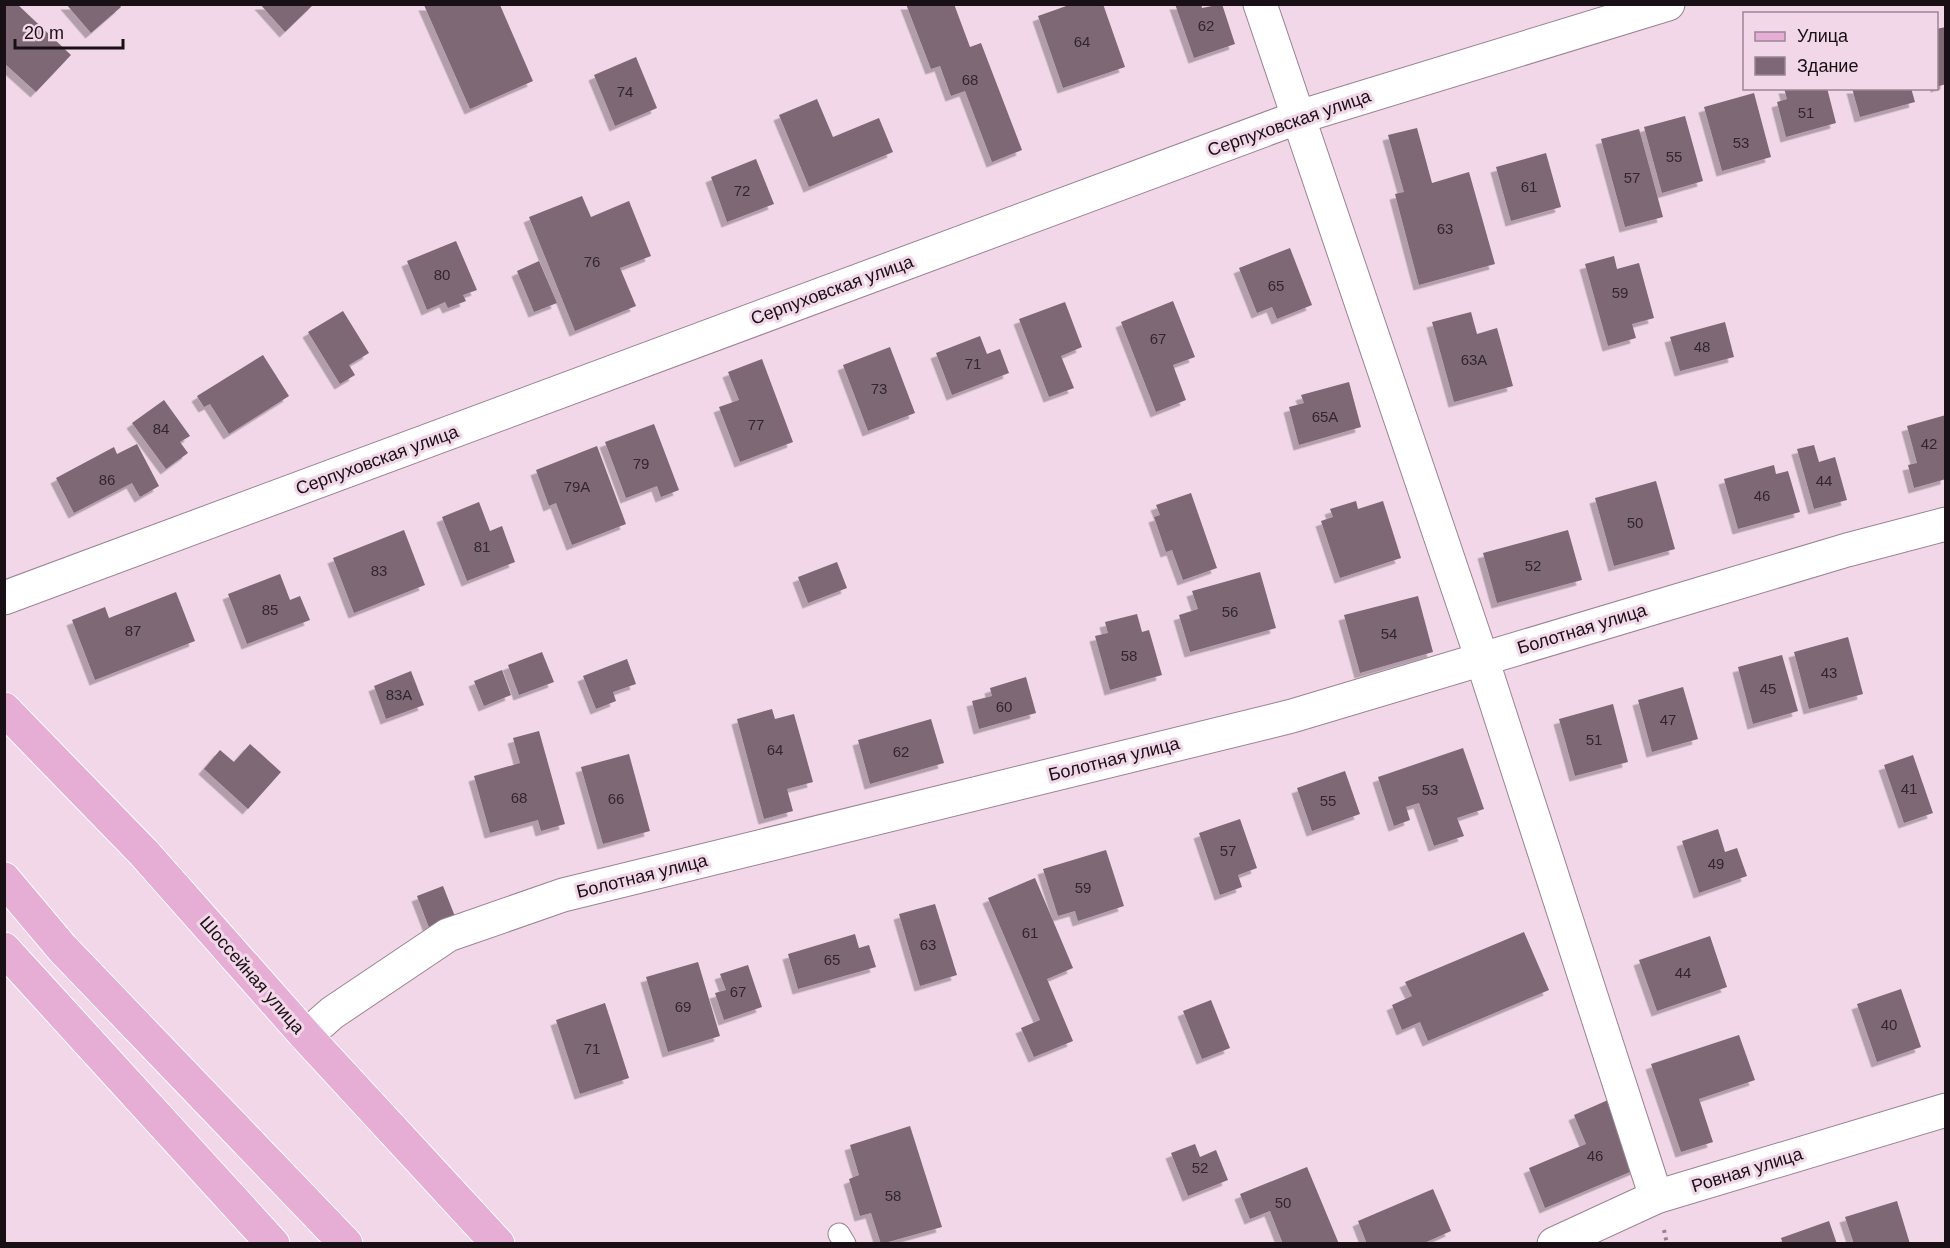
<svg xmlns="http://www.w3.org/2000/svg" width="1950" height="1248" viewBox="0 0 1950 1248" font-family="Helvetica,sans-serif">
<defs>
<filter id="shadow"><feDropShadow dx="-5.5" dy="5.5" stdDeviation="0" flood-color="#0004"/></filter>
</defs>
<rect width="100%" height="100%" fill="#f1d7e8"/>
<!-- building -->
<g fill="#7e6776" filter="url(#shadow)">
<polygon points="4,4 17,4 71,55 36,92 4,63"/>
<polygon points="66,4 119,4 121,7 91,33"/>
<polygon points="260,4 314,4 285,32"/>
<polygon points="906,4 954,4 970,47 981,43 1022,150 992,162 965,91 951,96 940,66 931,69"/>
<polygon points="1072,4 1103,4 1125,67 1063,88 1038,16"/>
<polygon points="1175,4 1201,4 1202,8 1222,4 1235,44 1194,58"/>
<polygon points="424,5 500,5 533,81 470,109"/>
<polygon points="1946,27 1946,84 1936,87 1936,29"/>
<polygon points="636,57 657,108 615,126 594,75"/>
<polygon points="1784,88 1827,88 1836,123 1786,137 1777,102 1787,99"/>
<polygon points="1852,88 1911,88 1915,102 1860,117"/>
<polygon points="1754,93 1771,157 1722,171 1704,107"/>
<polygon points="817,99 833,137 879,118 893,152 809,187 779,115"/>
<polygon points="1685,116 1703,181 1662,193 1644,127"/>
<polygon points="1417,128 1432,183 1469,172 1495,264 1419,285 1395,194 1404,192 1388,135"/>
<polygon points="1639,129 1663,217 1625,227 1601,139"/>
<polygon points="1546,153 1561,207 1511,221 1496,167"/>
<polygon points="756,159 774,204 727,222 711,177"/>
<polygon points="582,196 591,217 629,201 651,256 620,268 636,306 575,331 529,217"/>
<polygon points="456,241 477,290 463,295 466,301 448,308 445,302 427,310 407,261"/>
<polygon points="1290,248 1312,305 1277,319 1272,307 1257,313 1239,268"/>
<polygon points="1614,256 1617,269 1639,263 1654,318 1632,324 1636,338 1608,346 1585,264"/>
<polygon points="539,261 557,303 534,312 517,271"/>
<polygon points="1173,301 1195,357 1173,365 1186,400 1156,412 1121,322"/>
<polygon points="1065,302 1082,347 1061,356 1074,388 1049,397 1019,319"/>
<polygon points="343,311 369,353 349,365 355,375 340,384 308,332"/>
<polygon points="1471,312 1477,334 1497,328 1513,386 1454,402 1432,322"/>
<polygon points="1725,322 1734,357 1680,371 1670,337"/>
<polygon points="980,336 987,354 1000,349 1009,373 952,395 936,353"/>
<polygon points="890,347 915,413 868,431 843,365"/>
<polygon points="263,355 289,396 229,434 210,404 204,407 197,396"/>
<polygon points="762,359 793,442 740,462 719,407 739,400 728,372"/>
<polygon points="1349,382 1361,427 1299,445 1289,407 1304,403 1301,395"/>
<polygon points="164,400 190,436 180,442 188,453 166,469 132,423"/>
<polygon points="1946,415 1946,479 1914,488 1908,465 1917,463 1907,426"/>
<polygon points="654,424 679,490 661,497 657,486 626,498 605,442"/>
<polygon points="137,444 159,486 140,497 132,483 74,513 56,478 114,447 117,454"/>
<polygon points="1814,445 1819,462 1835,457 1847,500 1814,509 1797,449"/>
<polygon points="597,446 626,524 572,545 556,503 549,506 536,470"/>
<polygon points="1774,465 1776,474 1788,471 1800,512 1738,529 1724,479"/>
<polygon points="1656,481 1675,549 1614,566 1595,498"/>
<polygon points="1191,493 1217,568 1183,580 1172,550 1166,552 1154,517 1160,515 1156,505"/>
<polygon points="1356,501 1358,509 1383,501 1401,558 1340,578 1321,521 1333,517 1330,509"/>
<polygon points="479,502 490,531 502,526 515,562 467,581 442,517"/>
<polygon points="404,530 425,585 354,613 333,558"/>
<polygon points="1568,530 1582,580 1497,603 1483,553"/>
<polygon points="837,562 847,588 808,603 798,577"/>
<polygon points="1260,572 1276,628 1190,652 1179,615 1198,609 1192,591"/>
<polygon points="280,574 290,600 300,596 310,620 247,644 228,594"/>
<polygon points="176,592 195,641 95,680 72,620 105,607 109,618"/>
<polygon points="1418,596 1433,652 1360,673 1344,615"/>
<polygon points="1137,614 1142,632 1149,630 1162,675 1110,690 1095,636 1108,633 1105,622"/>
<polygon points="1848,637 1863,694 1809,709 1794,652"/>
<polygon points="542,652 554,682 519,695 508,665"/>
<polygon points="1782,655 1798,711 1753,724 1738,667"/>
<polygon points="627,659 636,684 613,692 616,701 596,709 583,676"/>
<polygon points="502,670 511,695 484,706 474,681"/>
<polygon points="411,671 424,705 386,719 374,686"/>
<polygon points="1026,677 1036,713 979,729 972,701 992,696 990,688"/>
<polygon points="1683,687 1698,739 1652,752 1638,700"/>
<polygon points="1613,704 1628,762 1575,776 1559,719"/>
<polygon points="772,709 775,719 794,714 813,782 787,789 793,811 764,819 737,719"/>
<polygon points="931,719 944,763 870,784 858,740"/>
<polygon points="539,731 565,824 541,831 538,820 490,833 474,776 520,763 513,738"/>
<polygon points="250,744 281,772 248,809 204,769 220,750 234,762"/>
<polygon points="1463,748 1484,809 1457,818 1464,836 1434,846 1419,803 1406,807 1410,820 1394,826 1378,777"/>
<polygon points="629,754 650,831 603,844 581,767"/>
<polygon points="1913,755 1933,813 1904,823 1884,765"/>
<polygon points="1345,771 1360,814 1312,831 1297,788"/>
<polygon points="1240,819 1257,868 1238,875 1242,887 1220,895 1199,833"/>
<polygon points="1718,829 1725,852 1737,848 1747,876 1699,893 1682,841"/>
<polygon points="1106,850 1124,906 1078,921 1075,911 1058,916 1043,869"/>
<polygon points="1035,878 1073,968 1047,979 1073,1041 1034,1057 1021,1028 1040,1020 988,898"/>
<polygon points="443,886 456,919 430,930 417,896"/>
<polygon points="935,904 957,975 920,986 899,914"/>
<polygon points="1524,932 1549,990 1428,1041 1420,1022 1402,1030 1392,1005 1412,996 1405,982"/>
<polygon points="855,934 859,948 869,945 876,967 798,989 788,954"/>
<polygon points="1710,936 1727,987 1657,1011 1639,960"/>
<polygon points="698,962 720,1036 668,1052 646,977"/>
<polygon points="748,965 762,1007 724,1020 715,993 726,990 720,974"/>
<polygon points="1901,989 1921,1047 1877,1062 1857,1004"/>
<polygon points="1211,1000 1230,1048 1202,1059 1183,1011"/>
<polygon points="605,1003 629,1078 580,1094 556,1020"/>
<polygon points="1739,1035 1755,1080 1699,1099 1713,1142 1681,1152 1651,1064"/>
<polygon points="1608,1100 1637,1169 1545,1208 1529,1168 1586,1144 1574,1115"/>
<polygon points="910,1126 942,1227 881,1244 871,1213 860,1216 849,1179 859,1175 850,1145"/>
<polygon points="1195,1144 1200,1157 1216,1150 1228,1180 1188,1196 1171,1153"/>
<polygon points="1307,1167 1339,1244 1283,1244 1270,1211 1250,1219 1240,1194"/>
<polygon points="1433,1189 1451,1231 1422,1244 1367,1244 1358,1221"/>
<polygon points="1897,1201 1910,1244 1854,1244 1845,1217"/>
<polygon points="1829,1221 1837,1244 1783,1244 1781,1238"/>
</g>
<g fill="none" stroke-linecap="round" stroke-linejoin="round">
<defs>
<polyline id="service" points="839,1234 845,1244"/>
<g id="minor">
<polyline points="1260,4 1482,659 1656,1197"/>
<polyline points="4,598 1299,117 1668,4"/>
<polyline points="306,1036 332,1013 448,935 563,895 1292,716 1847,550 1946,524"/>
<polyline points="1554,1244 1656,1197 1946,1110"/>
</g>
<g id="primary">
<polyline points="4,709 144,853 306,1036 498,1244"/>
<polyline points="4,879 62,948 346,1244"/>
<polyline points="4,949 273,1244"/>
</g>
</defs>
<!-- service casing -->
<use href="#service" stroke="#9b8393" stroke-width="23"/>
<!-- minor casing -->
<use href="#minor" stroke="#9b8393" stroke-width="35"/>
<!-- primary casing -->
<use href="#primary" stroke="#fff" stroke-width="35"/>
<!-- path -->
<polyline stroke="#968390" stroke-width="4" stroke-dasharray="3 4.5" stroke-linecap="butt" points="1664,1230 1667,1244"/>
<!-- service -->
<use href="#service" stroke="#fff" stroke-width="21"/>
<!-- minor -->
<use href="#minor" stroke="#fff" stroke-width="33"/>
<!-- primary -->
<use href="#primary" stroke="#e6aed4" stroke-width="33"/>
</g>
<g text-anchor="middle" stroke-width="6" stroke-linejoin="round" paint-order="stroke">
<!-- number labels -->
<g font-size="15" fill="#32262e">
<text x="1206" y="31">62</text>
<text x="1082" y="47">64</text>
<text x="970" y="85">68</text>
<text x="625" y="97">74</text>
<text x="1806" y="118">51</text>
<text x="1741" y="148">53</text>
<text x="1674" y="162">55</text>
<text x="1632" y="183">57</text>
<text x="1529" y="192">61</text>
<text x="742" y="196">72</text>
<text x="1445" y="234">63</text>
<text x="592" y="267">76</text>
<text x="442" y="280">80</text>
<text x="1276" y="291">65</text>
<text x="1620" y="298">59</text>
<text x="1158" y="344">67</text>
<text x="1702" y="352">48</text>
<text x="1474" y="365">63А</text>
<text x="973" y="369">71</text>
<text x="879" y="394">73</text>
<text x="1325" y="422">65А</text>
<text x="756" y="430">77</text>
<text x="161" y="434">84</text>
<text x="1929" y="449">42</text>
<text x="641" y="469">79</text>
<text x="107" y="485">86</text>
<text x="1824" y="486">44</text>
<text x="577" y="492">79А</text>
<text x="1762" y="501">46</text>
<text x="1635" y="528">50</text>
<text x="482" y="552">81</text>
<text x="1533" y="571">52</text>
<text x="379" y="576">83</text>
<text x="270" y="615">85</text>
<text x="1230" y="617">56</text>
<text x="133" y="636">87</text>
<text x="1389" y="639">54</text>
<text x="1129" y="661">58</text>
<text x="1829" y="678">43</text>
<text x="1768" y="694">45</text>
<text x="399" y="700">83А</text>
<text x="1004" y="712">60</text>
<text x="1668" y="725">47</text>
<text x="1594" y="745">51</text>
<text x="775" y="755">64</text>
<text x="901" y="757">62</text>
<text x="1909" y="794">41</text>
<text x="1430" y="795">53</text>
<text x="519" y="803">68</text>
<text x="616" y="804">66</text>
<text x="1328" y="806">55</text>
<text x="1228" y="856">57</text>
<text x="1716" y="869">49</text>
<text x="1083" y="893">59</text>
<text x="1030" y="938">61</text>
<text x="928" y="950">63</text>
<text x="832" y="965">65</text>
<text x="1683" y="978">44</text>
<text x="738" y="997">67</text>
<text x="683" y="1012">69</text>
<text x="1889" y="1030">40</text>
<text x="592" y="1054">71</text>
<text x="1595" y="1161">46</text>
<text x="1200" y="1173">52</text>
<text x="893" y="1201">58</text>
<text x="1283" y="1208">50</text>
</g>
<!-- street labels -->
<g font-size="18" fill="#191016" stroke="#f1d7e8">
<text transform="translate(1289 123) rotate(-19)" y="6">Серпуховская улица</text>
<text transform="translate(832 290) rotate(-20)" y="6">Серпуховская улица</text>
<text transform="translate(377 460) rotate(-20)" y="6">Серпуховская улица</text>
<text transform="translate(1582 629) rotate(-17)" y="6">Болотная улица</text>
<text transform="translate(1114 759) rotate(-14)" y="6">Болотная улица</text>
<text transform="translate(642 876) rotate(-14)" y="6">Болотная улица</text>
<text transform="translate(252 975) rotate(49)" y="6">Шоссейная улица</text>
<text transform="translate(1747 1170) rotate(-17)" y="6">Ровная улица</text>
</g>
</g>
<!-- border -->
<rect width="1950" height="1248" fill="none" stroke="#191016" stroke-width="12"/>
<!-- legend -->
<rect x="1743" y="12" width="195" height="78" fill="#f1d7e8" stroke="#9b8794" stroke-width="1.5"/>
<rect x="1755" y="32" width="30" height="9" fill="#e6aed4" stroke="#9b8794" stroke-width="1.5"/>
<text x="1797" y="42" font-size="18" fill="#191016">Улица</text>
<rect x="1755" y="57" width="30" height="18" fill="#7e6776" stroke="#9b8794" stroke-width="1.5"/>
<text x="1797" y="72" font-size="18" fill="#191016">Здание</text>
<!-- scale -->
<path d="M15 39v9h108v-9" fill="none" stroke="#191016" stroke-width="3"/>
<text x="24" y="39" font-size="18" fill="#191016" stroke="#f1d7e8" stroke-width="4.5" paint-order="stroke">20 m</text>
</svg>
